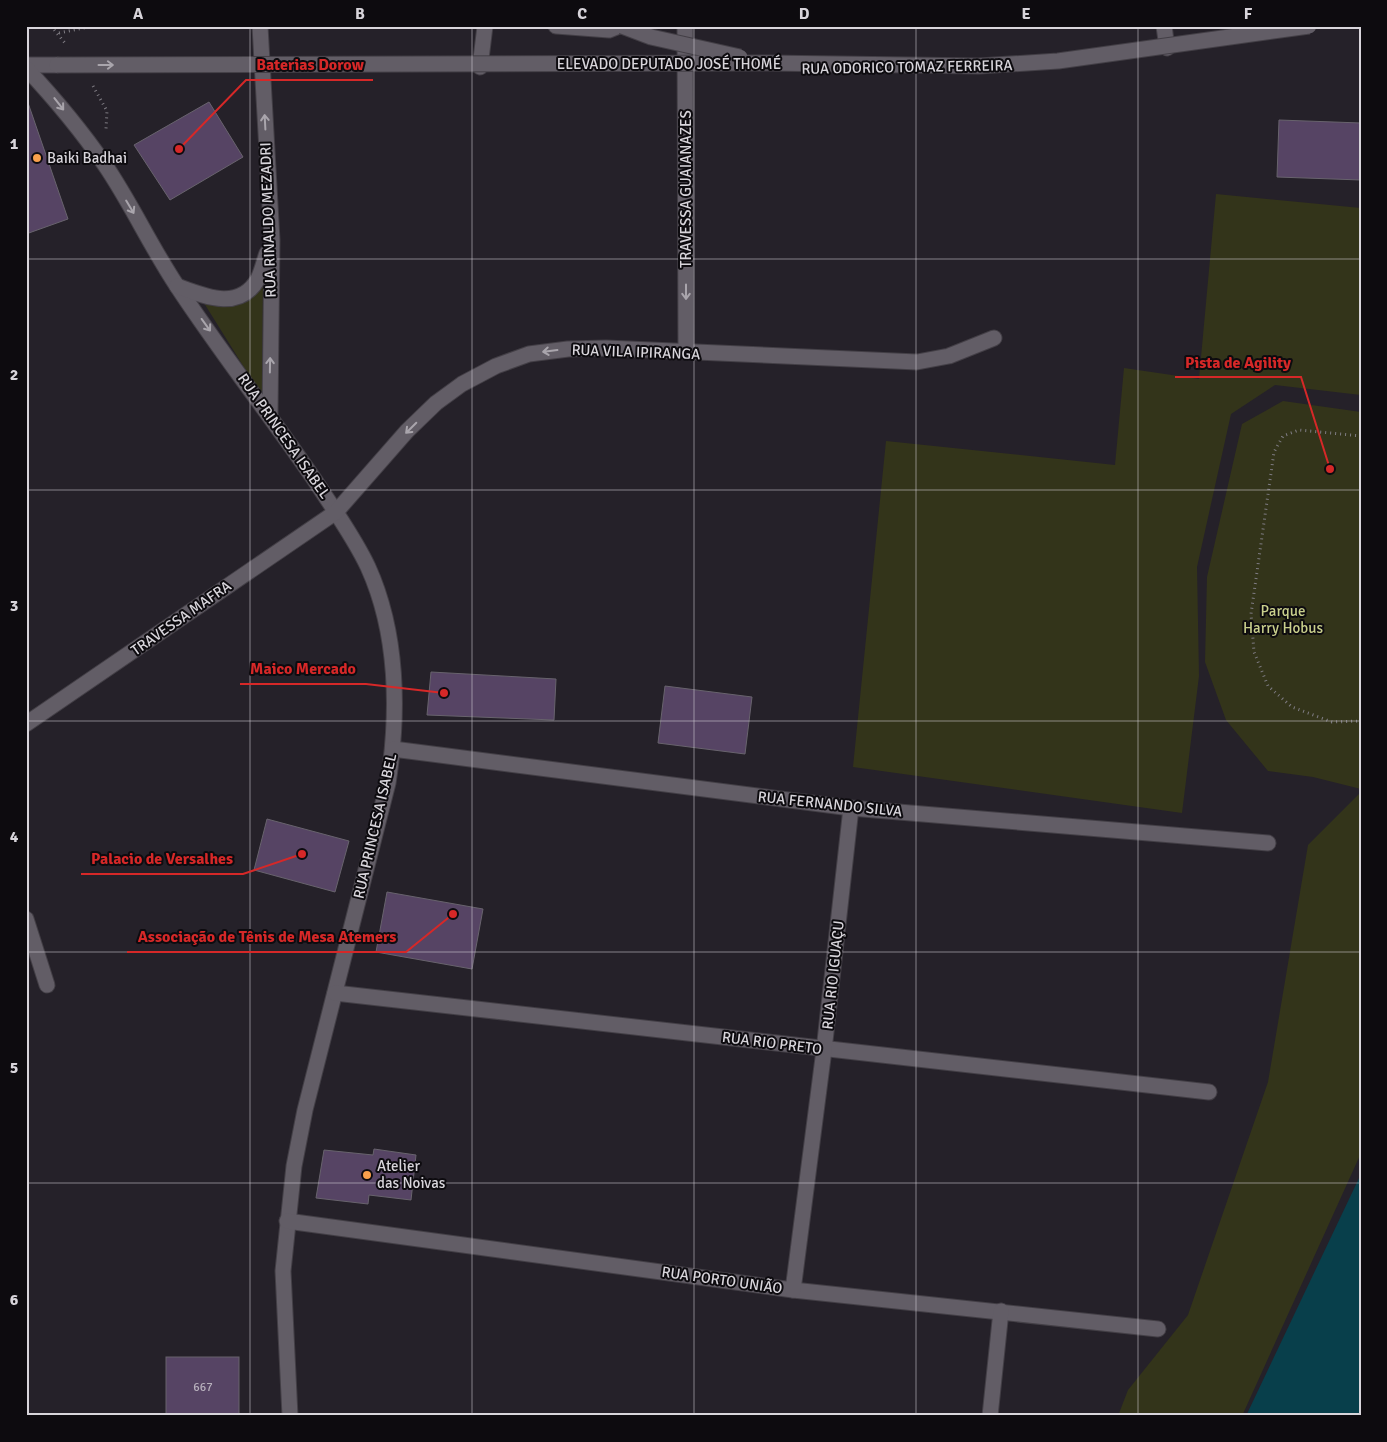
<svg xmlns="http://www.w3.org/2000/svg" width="1387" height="1442" viewBox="0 0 1387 1442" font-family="Signika,sans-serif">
<rect width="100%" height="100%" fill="#252129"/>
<!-- green -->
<g fill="#33341a">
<polygon points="1216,194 1361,208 1361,395 1275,385 1231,414 1197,567 1199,676 1182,813 853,767 886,441 1115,465 1124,368 1199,379"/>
<polygon points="263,273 262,396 199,295 231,301"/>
<polygon points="1283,401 1361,412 1361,789 1313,777 1268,771 1226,720 1205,662 1207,577 1242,424"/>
<polygon points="1361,792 1361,1153 1242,1416 1118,1416 1128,1390 1188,1315 1268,1082 1308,845"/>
</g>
<!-- water -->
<polygon fill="#083f4b" points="1361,1174 1361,1416 1246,1416"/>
<!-- building -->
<g fill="#564464" stroke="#68636d">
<polygon points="26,97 68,219 26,234"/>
<polygon points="209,102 243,157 170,200 134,145"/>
<polygon points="1279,120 1361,123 1361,180 1277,177"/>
<polygon points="431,672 556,679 554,720 427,715"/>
<polygon points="665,686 752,697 745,754 658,743"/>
<polygon points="267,819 349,841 335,892 254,870"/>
<polygon points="387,892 483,909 472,969 376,952"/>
<polygon points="374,1149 416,1155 411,1200 369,1195 368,1204 316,1198 324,1150 373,1155"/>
<rect x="166" y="1357" width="73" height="59"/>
</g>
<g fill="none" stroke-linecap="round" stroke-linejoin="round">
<defs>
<g id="minor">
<polyline points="260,26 272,240 270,414"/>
<polyline points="556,26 609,30 619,26"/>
<polyline points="685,26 686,352"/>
<polyline points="1164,26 1167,48"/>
<polyline points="26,65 57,65"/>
<polyline points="480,67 485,26"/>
<path d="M26 68C54 98 81 130 105 165 131 203 151 247 177 286 221 353 271 416 316 482 334 510 354 537 368 567 398 633 399 712 388 783L305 1110 294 1166 283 1271 290 1416"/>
<path d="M177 286C204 296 239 312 258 279 262 271 264 261 267 253"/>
<polyline points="26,724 336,512 407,431 436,403 462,384 496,366 529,354 568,349 606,348 917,362 949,356 994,338"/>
<polyline points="393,749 851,808 1268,843"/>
<polyline points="26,919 47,985"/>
<polyline points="335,993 1209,1092"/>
<polyline points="287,1221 793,1290 1158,1329"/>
<polyline points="793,1290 824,1050 851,808"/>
<polyline points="990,1416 1001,1311"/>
</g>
</defs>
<!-- minor casing -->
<use href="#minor" stroke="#433f46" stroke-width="17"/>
<!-- path -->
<g stroke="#7f7c83" stroke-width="3" stroke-dasharray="1 4" stroke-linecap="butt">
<polyline points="51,26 65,43"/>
<polyline points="59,33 94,26"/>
<polyline points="93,86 107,111 106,129"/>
<polyline points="1361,436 1299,430 1283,436 1274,452 1251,614 1254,652 1268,686 1292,707 1332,722 1361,721"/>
</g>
<!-- minor -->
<use href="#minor" stroke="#625d66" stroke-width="15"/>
<defs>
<g id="minor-bridge">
<polyline points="622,26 651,37 740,57"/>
<polyline points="57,65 768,63 979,66 1058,61 1309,26"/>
</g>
</defs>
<!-- minor-bridge casing -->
<use href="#minor-bridge" stroke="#433f46" stroke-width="17" stroke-linecap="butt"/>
<!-- minor-bridge -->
<use href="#minor-bridge" stroke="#625d66" stroke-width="15"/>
</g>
<!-- one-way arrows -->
<defs><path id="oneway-shaft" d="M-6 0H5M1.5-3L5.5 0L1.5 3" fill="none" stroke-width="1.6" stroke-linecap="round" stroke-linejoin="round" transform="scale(1.25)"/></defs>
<g stroke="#a9a5ac">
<use href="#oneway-shaft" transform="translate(106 65)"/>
<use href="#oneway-shaft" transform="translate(59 104) rotate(52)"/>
<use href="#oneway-shaft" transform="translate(265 122) rotate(-93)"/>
<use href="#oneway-shaft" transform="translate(130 207) rotate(59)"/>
<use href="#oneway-shaft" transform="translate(686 292) rotate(90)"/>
<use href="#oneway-shaft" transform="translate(206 325) rotate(54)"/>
<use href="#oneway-shaft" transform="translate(550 351) rotate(173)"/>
<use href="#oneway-shaft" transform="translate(270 365) rotate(-89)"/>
<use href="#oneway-shaft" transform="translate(411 428) rotate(135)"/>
</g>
<!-- grid -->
<path fill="none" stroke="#d8d5db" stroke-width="1" stroke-opacity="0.55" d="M250 26V1416M472 26V1416M694 26V1416M916 26V1416M1138 26V1416M26 259H1361M26 490H1361M26 721H1361M26 952H1361M26 1183H1361"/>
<!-- markers -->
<g fill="#f9a04c" stroke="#0d0b0f" stroke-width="2">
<circle cx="37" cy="158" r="5"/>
<circle cx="367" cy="1175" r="5"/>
</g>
<g text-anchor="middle" stroke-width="4" stroke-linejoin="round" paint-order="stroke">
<!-- number labels -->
<g font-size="12" fill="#b8b1bd">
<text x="203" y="1391">667</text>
</g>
<!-- street labels -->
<g font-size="15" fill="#d8d5db" stroke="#0d0b0f">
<text x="669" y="69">ELEVADO DEPUTADO JOSÉ THOMÉ</text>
<text transform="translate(907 67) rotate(-1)" y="5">RUA ODORICO TOMAZ FERREIRA</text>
<text transform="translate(686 189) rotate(-90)" y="5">TRAVESSA GUAIANAZES</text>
<text transform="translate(268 220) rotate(-92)" y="5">RUA RINALDO MEZADRI</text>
<text transform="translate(636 352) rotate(2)" y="5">RUA VILA IPIRANGA</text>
<text transform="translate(284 436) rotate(55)" y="5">RUA PRINCESA ISABEL</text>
<text transform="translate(181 618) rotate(-35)" y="5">TRAVESSA MAFRA</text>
<text transform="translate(830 804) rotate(6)" y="5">RUA FERNANDO SILVA</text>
<text transform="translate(375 826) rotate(-77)" y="5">RUA PRINCESA ISABEL</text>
<text transform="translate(833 975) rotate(-84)" y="5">RUA RIO IGUAÇU</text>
<text transform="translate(772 1043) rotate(7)" y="5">RUA RIO PRETO</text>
<text transform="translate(722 1280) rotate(8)" y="5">RUA PORTO UNIÃO</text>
</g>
<!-- poi labels -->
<g font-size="15" fill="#d8d5db" stroke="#0d0b0f" text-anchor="start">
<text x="47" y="163">Baiki Badhai</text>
<text x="377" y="1171">Atelier<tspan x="377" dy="17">das Noivas</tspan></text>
</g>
<!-- park labels -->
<g font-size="15" fill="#c9cf8c" stroke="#0d0b0f">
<text x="1283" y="616">Parque<tspan x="1283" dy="17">Harry Hobus</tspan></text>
</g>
</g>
<!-- callouts -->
<path fill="none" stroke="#d62828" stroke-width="2" d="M179 149L246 80H373M1330 469L1301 377H1175M444 693L366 684H240M302 854L243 874H81M453 914L406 952H127"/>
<g fill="#d62828" stroke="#0d0b0f" stroke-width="2">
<circle cx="179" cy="149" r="5"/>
<circle cx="1330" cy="469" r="5"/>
<circle cx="444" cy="693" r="5"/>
<circle cx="302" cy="854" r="5"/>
<circle cx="453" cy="914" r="5"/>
</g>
<g font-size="16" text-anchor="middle" font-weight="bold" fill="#d62828" stroke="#0d0b0f" stroke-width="4" stroke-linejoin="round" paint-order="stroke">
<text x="310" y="70">Baterias Dorow</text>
<text x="1238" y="368">Pista de Agility</text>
<text x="303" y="674">Maico Mercado</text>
<text x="162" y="864">Palacio de Versalhes</text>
<text x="267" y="942">Associação de Tênis de Mesa Atemers</text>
</g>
<!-- border -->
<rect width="1387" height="1442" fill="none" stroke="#0d0b0f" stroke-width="55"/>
<rect x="28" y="28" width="1332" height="1386" fill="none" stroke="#d8d5db" stroke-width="2"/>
<g font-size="16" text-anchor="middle" font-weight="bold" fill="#d8d5db">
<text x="138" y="19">A</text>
<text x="360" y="19">B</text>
<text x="582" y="19">C</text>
<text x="804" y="19">D</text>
<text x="1026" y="19">E</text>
<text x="1248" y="19">F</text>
<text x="14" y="149">1</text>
<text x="14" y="380">2</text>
<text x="14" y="611">3</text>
<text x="14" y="842">4</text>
<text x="14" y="1073">5</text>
<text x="14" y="1305">6</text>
</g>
</svg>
